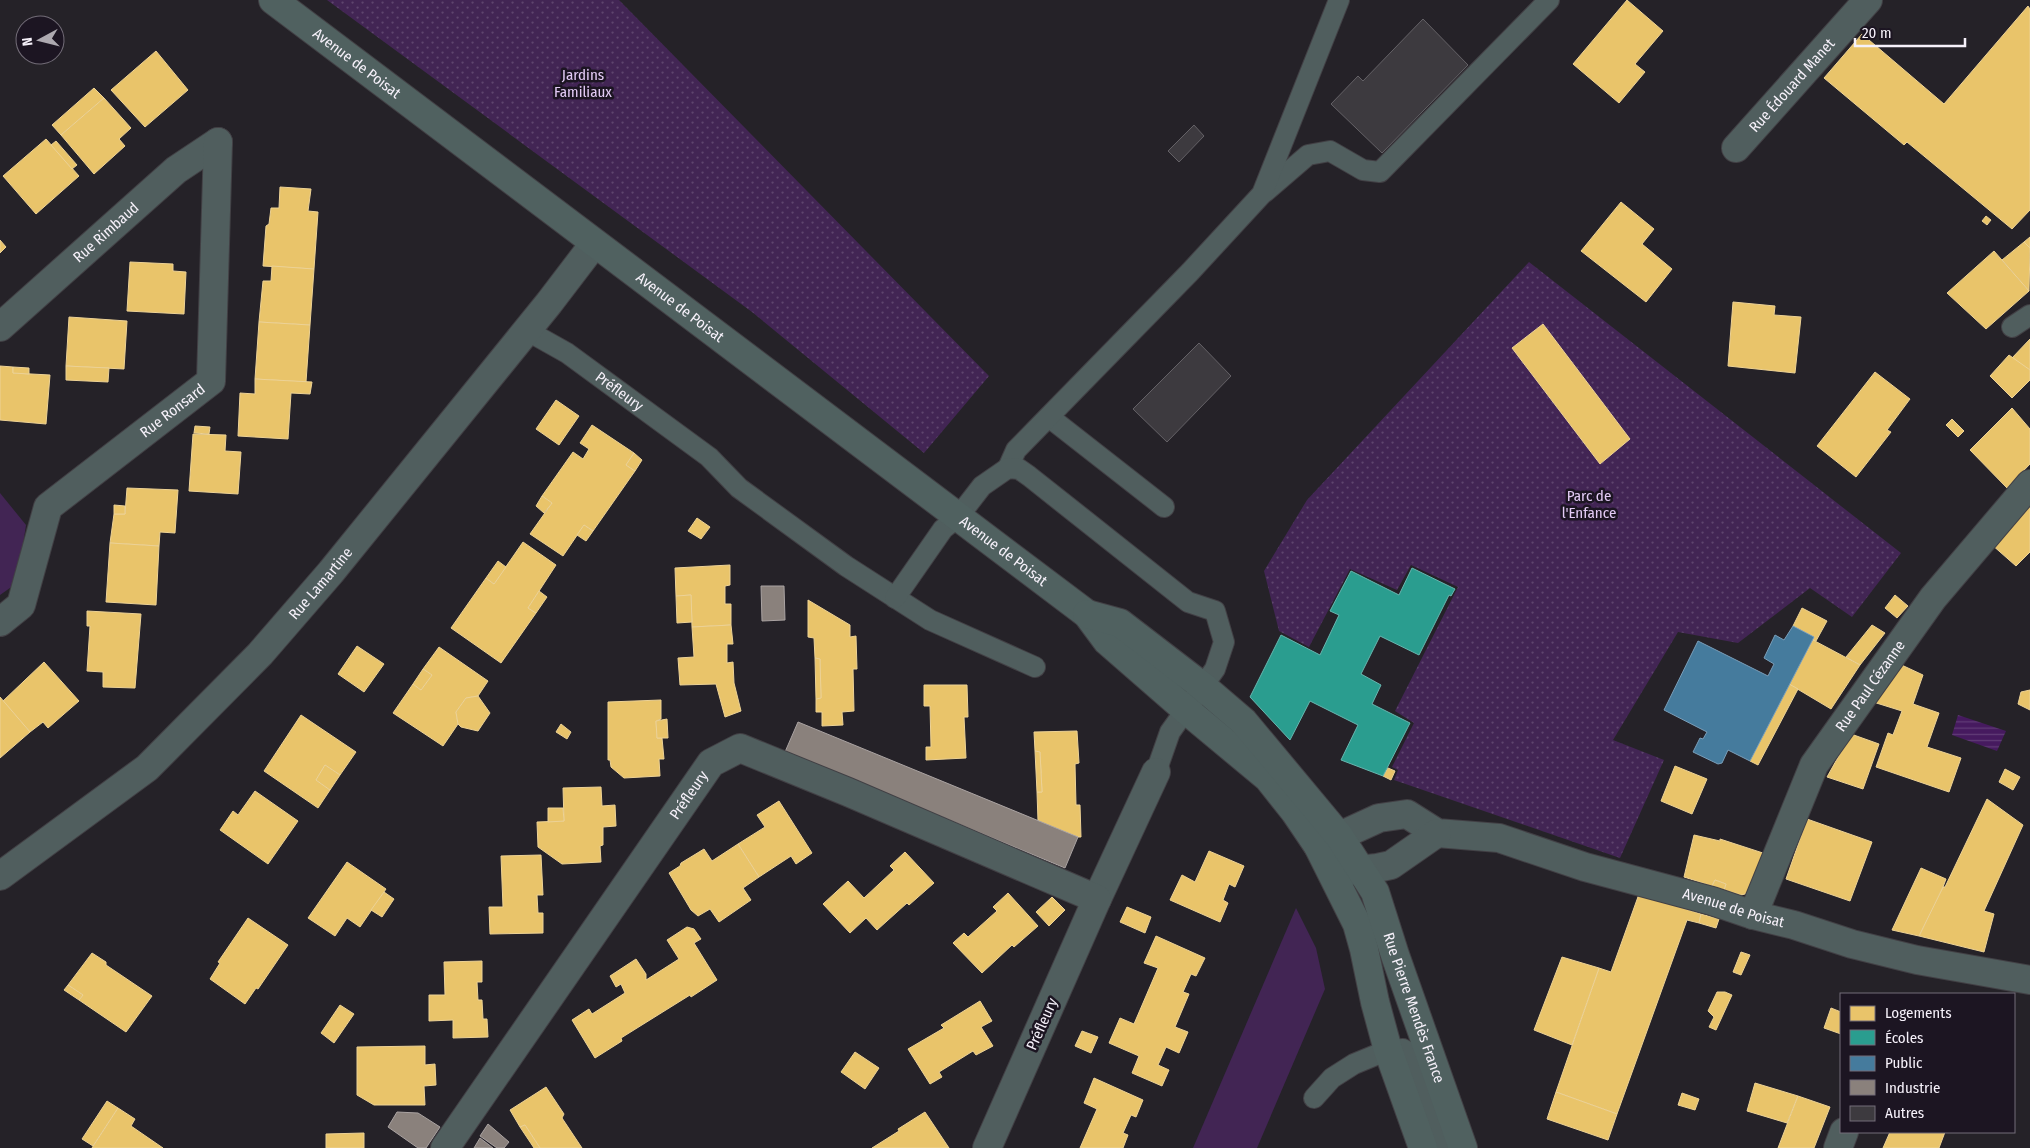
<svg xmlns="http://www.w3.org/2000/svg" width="2030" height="1148" viewBox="0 0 2030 1148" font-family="'Fira Sans Condensed',sans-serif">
<defs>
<pattern id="park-dots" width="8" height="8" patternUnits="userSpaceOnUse" patternTransform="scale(1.25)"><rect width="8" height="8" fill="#422554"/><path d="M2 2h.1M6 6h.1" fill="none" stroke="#5e456e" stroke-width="1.8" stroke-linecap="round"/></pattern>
<pattern id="water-rules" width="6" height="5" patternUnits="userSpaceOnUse" patternTransform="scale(1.25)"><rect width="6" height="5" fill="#461a5f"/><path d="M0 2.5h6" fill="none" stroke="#613c77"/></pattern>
</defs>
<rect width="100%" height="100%" fill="#252228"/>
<!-- grass -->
<g fill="#422554">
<polygon points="0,493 26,525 17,583 0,595"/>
<polygon points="1296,908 1316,948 1325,989 1257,1148 1193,1148"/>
</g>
<!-- park -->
<g fill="url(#park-dots)">
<polygon points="327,0 619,0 989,376 924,453 752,312"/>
<polygon points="1529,262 1901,553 1852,617 1810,588 1738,643 1678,632 1613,740 1664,760 1620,858 1394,780 1398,770 1392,767 1414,723 1395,711 1458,587 1411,565 1397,590 1350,569 1309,647 1279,631 1264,571 1307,500"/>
</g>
<!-- water -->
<polygon fill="url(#water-rules)" points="1958,715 2006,731 1997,751 1952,735"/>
<!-- homes -->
<g fill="#e9c46a" stroke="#edd295">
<polygon points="1627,0 1663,31 1635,64 1645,72 1619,103 1573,64"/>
<polygon points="2028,6 2030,9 2030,210 2012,229 1907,142 1904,145 1824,78 1862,34 1944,104"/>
<polygon points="156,51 188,90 145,127 111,90"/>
<polygon points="94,88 104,98 61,135 52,125"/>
<polygon points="104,98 131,128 119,139 125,146 94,174 61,135"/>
<polygon points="46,139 79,176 36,214 3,176"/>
<polygon points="56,141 77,165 72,169 51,145"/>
<polygon points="280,187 311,189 308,211 318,212 314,269 263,266 266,226 269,224 271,208 279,208"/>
<polygon points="1621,202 1654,229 1642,244 1672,269 1646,302 1581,251"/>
<polygon points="1986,216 1991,220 1987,225 1982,221"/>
<polygon points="2030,237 2030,248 2024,242"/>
<polygon points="0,240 6,247 0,253"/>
<polygon points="2024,242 2030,248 2029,291 2002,260"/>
<polygon points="1994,251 2029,291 1986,329 1947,293"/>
<polygon points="130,262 173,264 173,271 186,272 184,314 127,311"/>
<polygon points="272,266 314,269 310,325 259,322 263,281 271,281"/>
<polygon points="1733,302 1775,306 1774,315 1801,317 1795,373 1728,366"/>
<polygon points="69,317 127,321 124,369 66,366"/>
<polygon points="259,322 310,325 306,382 255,379"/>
<polygon points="1543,324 1630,439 1600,464 1512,348"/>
<polygon points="2030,339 2030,370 2012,358"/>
<polygon points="2009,355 2030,370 2030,380 2012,398 1990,376"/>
<polygon points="0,366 13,367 13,373 50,375 46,424 0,420"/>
<polygon points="66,366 109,368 108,382 66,380"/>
<polygon points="13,367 29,368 29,374 13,373"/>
<polygon points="1875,372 1910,399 1887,430 1891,432 1856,477 1817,446"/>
<polygon points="255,379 312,382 310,394 291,393 288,439 238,436 240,393 255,394"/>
<polygon points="556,400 579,416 559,445 536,429"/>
<polygon points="2012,408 2030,429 2030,464 2007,488 1970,450"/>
<polygon points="1952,419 1964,431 1958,437 1946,425"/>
<polygon points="592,425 634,453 626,465 635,471 593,531 584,525 563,556 530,534 552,503 542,496 573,452 583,459 589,449 580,443"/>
<polygon points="195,426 210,427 209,434 194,433"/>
<polygon points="193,434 226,435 225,451 241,452 238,494 189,491"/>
<polygon points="634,453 642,460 635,471 626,465"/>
<polygon points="127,488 178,490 175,533 160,532 159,546 110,543 114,514 125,514"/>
<polygon points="542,496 552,503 544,513 536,506"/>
<polygon points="2030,501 2030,552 2016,566 1991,544"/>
<polygon points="114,505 125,506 125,514 114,514"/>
<polygon points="697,518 710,527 701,539 688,531"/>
<polygon points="584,525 593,531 586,541 577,535"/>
<polygon points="523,542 556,565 528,608 536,613 501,663 451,628 486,578 494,584"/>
<polygon points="110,543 159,546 156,605 106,602"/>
<polygon points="498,561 506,567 494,584 486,578"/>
<polygon points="730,565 730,585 725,586 725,604 731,604 731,625 692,627 691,595 676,596 675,568"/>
<polygon points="539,591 547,597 536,613 528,608"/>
<polygon points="691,595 692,622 677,623 676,596"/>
<polygon points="1895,595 1908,606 1897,618 1885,608"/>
<polygon points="808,600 850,625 850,637 856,636 857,669 853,669 854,711 842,712 843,725 822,726 822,712 816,712 816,699 821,698 820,659 815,658 814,638 808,637"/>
<polygon points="1802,608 1827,621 1816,641 1813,640 1814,637 1793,626"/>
<polygon points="87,611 141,614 135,688 103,687 103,672 87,671 90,626 87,626"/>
<polygon points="731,625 733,644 727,644 727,663 733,662 734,683 741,711 725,717 716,684 680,685 678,658 694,657 692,627"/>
<polygon points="1872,625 1885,633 1860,665 1846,657"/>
<polygon points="1813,640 1860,665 1831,709 1789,684"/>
<polygon points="357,646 384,664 364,692 338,674"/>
<polygon points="439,647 488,681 478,696 466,698 456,712 458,724 443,746 393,713 413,684 421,690 432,675 423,669"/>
<polygon points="815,658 820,659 821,698 816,699"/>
<polygon points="1893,661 1923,675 1913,704 1939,713 1927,747 1961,758 1949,792 1876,767 1888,733 1893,735 1902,711 1870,701"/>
<polygon points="44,662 79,701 48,728 43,722 30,732 3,701"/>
<polygon points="423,669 432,675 421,690 413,684"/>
<polygon points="1789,684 1798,689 1758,765 1750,761"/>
<polygon points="924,685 967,685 968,717 964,717 966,758 926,760 926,747 931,747 930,706 924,706"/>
<polygon points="2030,690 2030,710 2018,704 2021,692"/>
<polygon points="478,696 490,713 478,731 461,727 458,724 456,712 466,698"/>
<polygon points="0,697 30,732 0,758"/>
<polygon points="661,700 661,719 656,721 657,738 662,738 664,759 659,759 660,776 624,778 611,767 610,760 608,760 608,702"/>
<polygon points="301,715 356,752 340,775 325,765 316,780 330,790 318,808 264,771"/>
<polygon points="667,719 668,738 657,738 656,721"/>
<polygon points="561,724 571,732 567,739 556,732"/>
<polygon points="1077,731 1079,763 1075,764 1076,805 1080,805 1081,837 1078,837 1038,821 1037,792 1042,792 1040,752 1035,751 1034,732"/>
<polygon points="1851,734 1879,744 1863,789 1827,777"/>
<polygon points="1035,751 1040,752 1042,792 1037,792"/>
<polygon points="325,765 340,775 330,790 316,780"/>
<polygon points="1675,766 1707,779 1692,814 1661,801"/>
<polygon points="1388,768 1395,771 1391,780 1383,776"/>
<polygon points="2005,769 2020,777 2013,790 1999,782"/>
<polygon points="601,787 602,806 615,805 616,826 603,827 603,845 600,846 601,862 562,864 538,847 537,822 564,821 563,788"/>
<polygon points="255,791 298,821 268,864 220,830 233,811 238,815"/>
<polygon points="1987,799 2023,825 1984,911 1994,914 1984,952 1919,936 1943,887 1945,887"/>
<polygon points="779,801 812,853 796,864 791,856 759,877 738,844 765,827 757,815"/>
<polygon points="548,808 563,808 564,821 548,822"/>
<polygon points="1807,819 1872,842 1850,901 1786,879"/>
<polygon points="1694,835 1720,841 1720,839 1766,854 1749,893 1741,895 1724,890 1726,884 1715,880 1712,886 1684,877"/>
<polygon points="738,844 759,877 743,888 751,900 719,922 710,909 698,916 691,910 669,873 680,866 681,863 704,849 712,861"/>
<polygon points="1209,851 1244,866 1235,887 1229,884 1223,900 1228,903 1220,922 1170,900 1182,875 1195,882"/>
<polygon points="905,852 934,883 909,905 907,903 877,930 866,918 850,933 823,904 848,881 864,898 894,870 890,866"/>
<polygon points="541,855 543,895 537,895 538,913 543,913 543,933 490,934 489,907 503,907 501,856"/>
<polygon points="347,862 386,889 360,927 347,918 335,936 308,918"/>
<polygon points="1921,868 1946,879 1943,887 1919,936 1892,930"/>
<polygon points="1715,880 1726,884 1724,890 1712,886"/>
<polygon points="384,892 394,899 382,917 371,910"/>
<polygon points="1008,893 1038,926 1014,947 1012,945 982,973 953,943 964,933 968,937 997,911 993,907"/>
<polygon points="1639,894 1701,914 1699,923 1687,920 1617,1114 1556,1092 1599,968 1611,972"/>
<polygon points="1052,897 1065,910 1049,926 1036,912"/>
<polygon points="1127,907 1151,917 1145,933 1120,922"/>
<polygon points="1701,914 1719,919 1716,928 1699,923"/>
<polygon points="248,918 288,945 258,989 256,988 245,1004 210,979 220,963 218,962"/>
<polygon points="687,927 694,929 701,939 694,943 717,980 691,997 690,995 621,1038 622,1041 595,1058 572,1020 589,1009 592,1014 625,993 621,984 616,987 610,976 636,959 646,974 646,980 679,959 667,940"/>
<polygon points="1156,936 1205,958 1196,976 1191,974 1183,992 1189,994 1175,1027 1188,1032 1179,1053 1166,1047 1158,1065 1169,1070 1162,1086 1132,1073 1139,1056 1109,1043 1120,1018 1134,1024 1158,968 1144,963"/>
<polygon points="1741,952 1750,955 1741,975 1733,972"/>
<polygon points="92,953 106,962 106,965 152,996 126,1032 79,1000 83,995 68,985"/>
<polygon points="1562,957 1599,968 1572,1045 1534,1030"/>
<polygon points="482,961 482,982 477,982 478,1000 482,1000 483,1019 487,1019 488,1037 453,1038 453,1020 429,1021 429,995 445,995 444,962"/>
<polygon points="68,985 83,995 79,1000 64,990"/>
<polygon points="1717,992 1725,992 1732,995 1716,1030 1709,1027 1714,1017 1708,1011"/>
<polygon points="980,1001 992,1021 981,1027 993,1046 976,1055 973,1051 939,1072 942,1077 930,1084 908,1049 944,1028 941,1025"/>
<polygon points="340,1005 354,1014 334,1043 321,1033"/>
<polygon points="1831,1008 1841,1012 1841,1034 1824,1028"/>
<polygon points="1082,1031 1098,1037 1091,1053 1075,1046"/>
<polygon points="425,1046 425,1065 435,1064 436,1085 424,1086 425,1105 374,1105 357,1095 357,1047"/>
<polygon points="855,1052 879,1068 865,1089 841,1072"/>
<polygon points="1094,1078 1143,1100 1136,1117 1131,1115 1123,1133 1128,1135 1123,1148 1080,1148 1097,1109 1084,1103"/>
<polygon points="1755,1083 1798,1096 1787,1123 1747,1111"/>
<polygon points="546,1087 564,1114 562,1118 582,1148 540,1148 525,1125 520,1127 510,1110"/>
<polygon points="1556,1092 1617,1114 1608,1140 1547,1119"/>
<polygon points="1682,1093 1699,1099 1695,1110 1678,1105"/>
<polygon points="1798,1096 1830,1107 1814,1148 1778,1148"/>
<polygon points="107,1101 118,1108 93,1146 82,1139"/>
<polygon points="118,1108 135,1119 131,1126 163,1148 92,1148"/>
<polygon points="925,1112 949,1148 872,1148 899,1131 898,1129"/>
<polygon points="525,1125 540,1148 534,1148 520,1127"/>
<polygon points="1890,1132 1945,1132 1939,1148 1883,1148"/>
<polygon points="364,1133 364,1148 326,1148 326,1134"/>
</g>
<!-- schools -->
<polygon fill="#2a9d8f" stroke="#67b6af" points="1412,568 1455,589 1451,596 1449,595 1419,655 1380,636 1361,674 1381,685 1372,704 1410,723 1383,776 1341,760 1358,725 1310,701 1290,740 1289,739 1250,697 1281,635 1320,655 1339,615 1330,611 1351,571 1399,595"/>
<!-- public -->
<polygon fill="#457b9d" stroke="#7a9eb9" points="1793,626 1814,637 1750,761 1728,750 1722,763 1718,764 1693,752 1700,738 1703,739 1707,732 1664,710 1698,641 1768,676 1774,664 1764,658 1775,635 1784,640"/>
<!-- industry -->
<g fill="#8a817c" stroke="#aaa3a2">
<polygon points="761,586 784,586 785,620 762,621"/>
<polygon points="798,722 1078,837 1065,868 785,752"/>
<polygon points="397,1112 418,1113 440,1127 426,1148 418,1148 388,1127"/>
<polygon points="488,1124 509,1142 504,1148 497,1148 480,1136"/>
<polygon points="480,1138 493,1148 474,1148"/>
</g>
<!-- building -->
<g fill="#3d3a3f" stroke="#646166">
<polygon points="1423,19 1468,65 1382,153 1331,104 1358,76 1363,81"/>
<polygon points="1194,125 1204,136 1179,162 1168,151"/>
<polygon points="1199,343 1231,376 1167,442 1133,409"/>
</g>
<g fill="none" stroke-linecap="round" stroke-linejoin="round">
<defs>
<g id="service">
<polyline points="1265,192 1308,155 1330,151 1363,170 1380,172 1549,0"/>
<polyline points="2012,327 2030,315"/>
<path id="s1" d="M526 330 567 353 709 457 739 488 846 566 930 620 1035 667"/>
<polyline points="1049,417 1164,507"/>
<polyline points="1008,468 1016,450 1190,272 1262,194 1339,0"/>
<polyline points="895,598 943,529 958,517 982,486 1008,468 1019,469 1029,476 1188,602 1215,611 1224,642 1215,669 1170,732 1156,772"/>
<polyline points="1314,1098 1332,1078 1354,1064 1388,1050 1403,1049 1412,1054 1430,1113 1448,1148"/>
</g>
<g id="minor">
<path id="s2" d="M1736 148 1868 0"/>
<path id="s3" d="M0 327 176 170 218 142"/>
<path id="s4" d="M0 622 21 605 48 507 211 381 218 142"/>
<path id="s5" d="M1318 846 1379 818 1407 814 1437 833 1499 838 1585 867 1712 901 1753 915 1794 925 1852 944 1917 960 2030 980"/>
<polyline points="1338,872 1377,868 1391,865 1437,833"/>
<path id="s6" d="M0 876 147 768 260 654 331 572 549 303 594 244"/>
<polyline points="1097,899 1156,772"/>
<path id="s7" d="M1753 915 1814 765 1933 598 2030 484"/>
<path id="s8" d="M445 1148 711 763 740 748 848 792 1097 899 987 1148"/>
<polyline points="1838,1148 1844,1132"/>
</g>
<g id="secondary">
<path id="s9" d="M273 0 1087 614 1107 641 1185 709 1268 778 1295 812 1318 846 1357 924 1364 949 1375 1002 1388 1050 1423 1148"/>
<path id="s10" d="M1087 614 1120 623 1202 686 1244 722 1339 836 1375 892 1395 955 1463 1148"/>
</g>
</defs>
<!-- service casing -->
<use href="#service" stroke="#424045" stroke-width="22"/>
<!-- minor casing -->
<use href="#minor" stroke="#424045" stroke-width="30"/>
<!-- secondary casing -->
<use href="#secondary" stroke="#424045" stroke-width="30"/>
<!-- service -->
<use href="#service" stroke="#505e5e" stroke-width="20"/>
<!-- minor -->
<use href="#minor" stroke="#505e5e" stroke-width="28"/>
<!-- secondary -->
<use href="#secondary" stroke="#506160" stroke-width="28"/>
</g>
<g text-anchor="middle" stroke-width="5" stroke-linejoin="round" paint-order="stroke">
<!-- street labels -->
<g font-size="15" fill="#f6f1fa" stroke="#1c1522">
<text dy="5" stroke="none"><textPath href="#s9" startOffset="105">Avenue de Poisat</textPath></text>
<text dy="5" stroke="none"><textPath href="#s2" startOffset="84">Rue Édouard Manet</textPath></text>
<text dy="5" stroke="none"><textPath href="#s3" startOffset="142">Rue Rimbaud</textPath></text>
<text dy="5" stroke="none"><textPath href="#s9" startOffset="510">Avenue de Poisat</textPath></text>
<text dy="5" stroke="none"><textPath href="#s1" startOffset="112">Préfleury</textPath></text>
<text dy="5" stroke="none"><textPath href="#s4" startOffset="286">Rue Ronsard</textPath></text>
<text dy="5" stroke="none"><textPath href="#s9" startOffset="915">Avenue de Poisat</textPath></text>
<text dy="5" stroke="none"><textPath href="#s6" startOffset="436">Rue Lamartine</textPath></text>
<text dy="5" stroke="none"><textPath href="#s7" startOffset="259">Rue Paul Cézanne</textPath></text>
<text dy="5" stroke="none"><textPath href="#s8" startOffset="429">Préfleury</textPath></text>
<text dy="5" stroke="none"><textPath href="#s5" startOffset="438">Avenue de Poisat</textPath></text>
<text dy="5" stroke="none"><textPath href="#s10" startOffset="530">Rue Pierre Mendès France</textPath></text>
<text transform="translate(1042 1024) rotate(-66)" y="5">Préfleury</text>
</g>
<!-- park labels -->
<g font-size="15" fill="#e3cbf5" stroke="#1c1522">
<text x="583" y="80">Jardins<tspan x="583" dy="17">Familiaux</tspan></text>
<text x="1589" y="501">Parc de<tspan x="1589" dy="17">l'Enfance</tspan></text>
</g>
</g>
<!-- legend -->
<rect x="1840" y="993" width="175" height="140" fill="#1c1522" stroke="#736d78"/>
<rect x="1850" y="1006" width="25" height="15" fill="#e9c46a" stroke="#736d78"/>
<text x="1885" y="1018" font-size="15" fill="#f6f1fa">Logements</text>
<rect x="1850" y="1030" width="25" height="15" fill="#2a9d8f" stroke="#736d78"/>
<text x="1885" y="1043" font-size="15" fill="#f6f1fa">Écoles</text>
<rect x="1850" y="1056" width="25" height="15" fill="#457b9d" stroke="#736d78"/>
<text x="1885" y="1068" font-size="15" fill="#f6f1fa">Public</text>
<rect x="1850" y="1080" width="25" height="15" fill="#8a817c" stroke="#736d78"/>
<text x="1885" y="1093" font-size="15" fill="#f6f1fa">Industrie</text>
<rect x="1850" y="1106" width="25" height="15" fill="#3d3a3f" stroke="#736d78"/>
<text x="1885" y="1118" font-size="15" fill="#f6f1fa">Autres</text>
<!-- north arrow -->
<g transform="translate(40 40) rotate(263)"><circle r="24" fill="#1c1522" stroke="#736d78"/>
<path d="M0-4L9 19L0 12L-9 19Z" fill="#ada9b0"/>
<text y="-8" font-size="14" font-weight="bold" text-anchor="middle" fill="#f6f1fa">N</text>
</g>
<!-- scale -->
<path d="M1855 38v8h110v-8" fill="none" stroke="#f6f1fa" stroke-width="2.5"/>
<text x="1862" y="38" font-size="15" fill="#f6f1fa" stroke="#1c1522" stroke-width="4" paint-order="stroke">20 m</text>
</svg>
